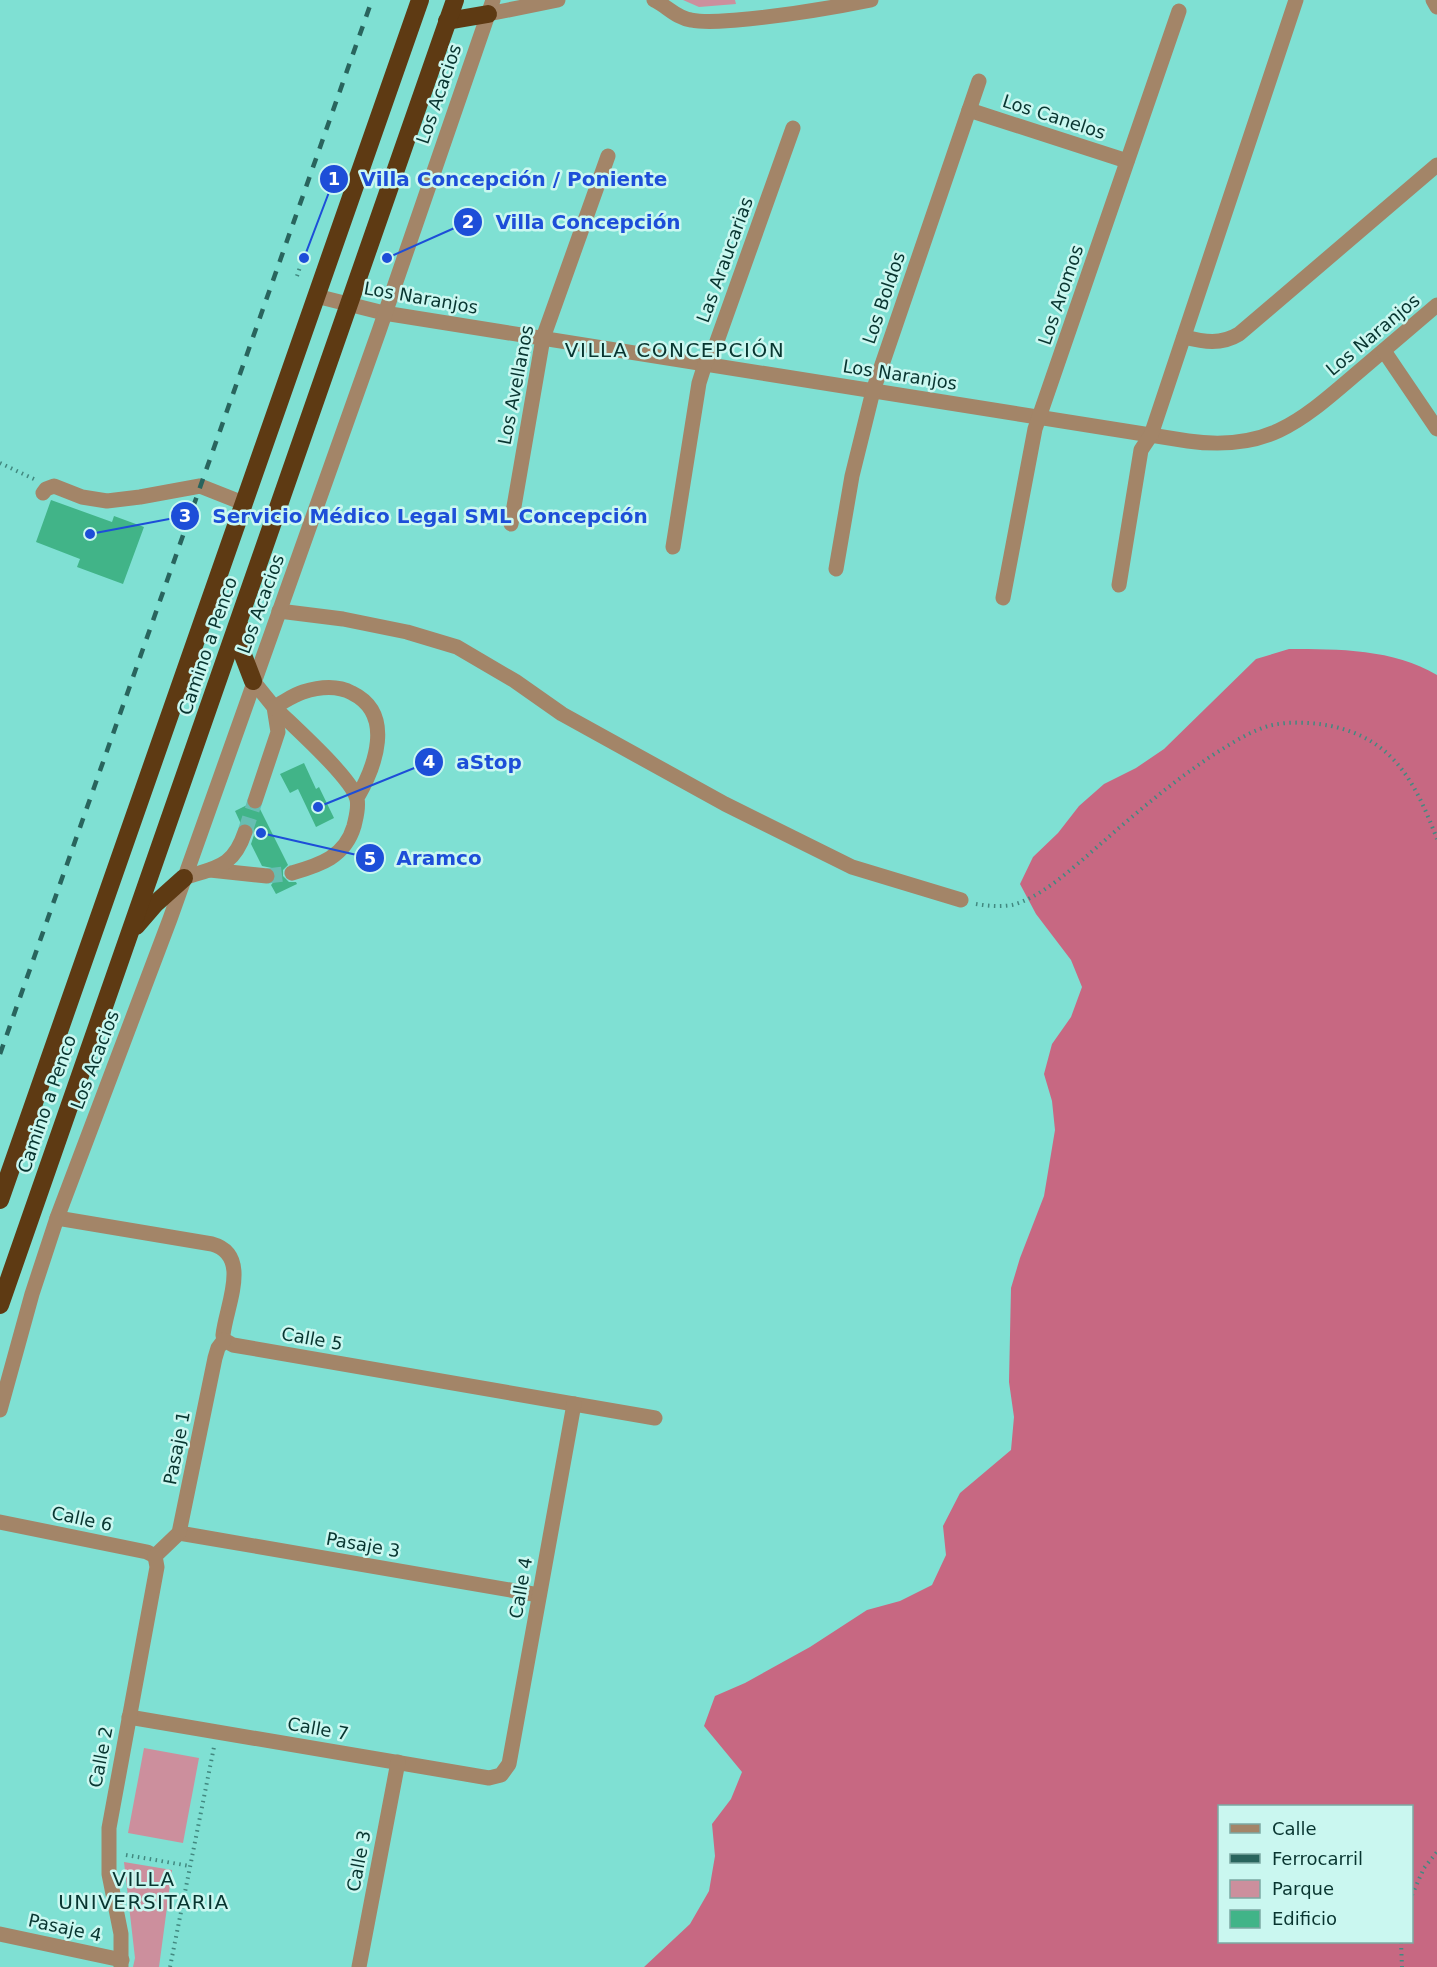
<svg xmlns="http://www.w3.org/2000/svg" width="1437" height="1967" viewBox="0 0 1437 1967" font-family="'DejaVu Sans',sans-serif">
<rect width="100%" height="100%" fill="#7fe0d3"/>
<!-- green -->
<g fill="#cc8f9d">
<polygon points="683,0 735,0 736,4 699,7"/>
<polygon points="144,1748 199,1758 183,1843 128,1833"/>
<polygon points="124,1862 172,1870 159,1967 133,1967 135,1958"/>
</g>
<!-- forest -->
<path fill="#c76882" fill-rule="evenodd" d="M1289 649C1338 649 1394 649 1437 675V1967H644L690 1924 709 1891 715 1856 712 1824 731 1799 742 1772 704 1726 715 1696 745 1683 810 1647 867 1610 900 1601 932 1585 946 1555 943 1526 960 1493 1011 1450 1014 1417 1009 1382 1011 1288 1020 1258 1044 1196 1055 1130 1052 1101 1044 1074 1052 1044 1071 1017 1082 987 1071 960 1036 914 1020 884 1033 857 1058 833 1079 806 1104 784 1136 768 1164 749 1256 659ZM1220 1806H1412V1942H1220Z"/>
<!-- building -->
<g fill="#41b488">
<polygon points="51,500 112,522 114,516 144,527 123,584 77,567 80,559 36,542"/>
<polygon points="304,763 316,789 319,787 334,818 316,827 298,789 290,793 280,774"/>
<polygon points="247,805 252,810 260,809 288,865 283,870 283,876 289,882 296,882 297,884 276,894 271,885 277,878 276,872 272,868 262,866 251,844 254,835 253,826 248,823 241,824 235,811"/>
</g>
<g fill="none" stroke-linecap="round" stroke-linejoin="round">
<!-- minor-tunnel -->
<g stroke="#67beb2" stroke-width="15" stroke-dasharray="15 8" stroke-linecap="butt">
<polyline points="245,832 255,801"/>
<polyline points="267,876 292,873"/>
</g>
<!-- path -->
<g stroke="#428980" stroke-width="4" stroke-dasharray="1.5 4.5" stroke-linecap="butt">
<polyline points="297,276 300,267"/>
<polyline points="0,463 36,480"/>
<path d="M976 904C988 906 1000 907 1012 905 1039 898 1067 873 1088 855 1129 819 1170 783 1216 753 1232 743 1249 732 1268 726 1288 721 1311 722 1331 726 1394 739 1416 784 1437 839"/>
<polyline points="126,1855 190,1866"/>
<polyline points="1412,1895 1424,1868 1437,1852"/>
<polyline points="1401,1942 1402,1967"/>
<polyline points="170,1967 214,1747"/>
</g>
<!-- minor -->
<g stroke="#a38568" stroke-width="15">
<path d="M654 0C667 6 676 18 691 20 706 23 722 21 737 20 782 16 827 9 871 0"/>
<polyline points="1433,0 1437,7"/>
<polyline points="488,14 558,0"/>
<polyline points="969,110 1127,161"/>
<path d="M316 296 384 313 1188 441C1267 452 1300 422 1356 374 1383 351 1410 328 1437 305"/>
<path d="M1184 337C1204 342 1221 345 1239 334L1437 165"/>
<polyline points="1384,351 1437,429"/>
<polyline points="43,493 46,489 54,486 82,497 107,501 140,497 200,486 243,503"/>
<polyline points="511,524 543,338 608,156"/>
<polyline points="673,547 699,383 705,364 716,344 793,128"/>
<polyline points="836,569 852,476 873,391 979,81"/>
<polyline points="1119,585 1141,450 1151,435 1296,0"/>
<polyline points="1003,598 1035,429 1179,11"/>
<polyline points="279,611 343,619 407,632 457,647 515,681 562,714 725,804 852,867 961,900"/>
<polyline points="253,681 274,707 278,732 255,801"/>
<polyline points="210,870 267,876"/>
<path d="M292 873C320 865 345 857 354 826 356 817 359 808 357 799 351 777 292 725 274 707 284 702 293 695 303 692 319 687 337 685 352 693 395 714 375 767 357 798"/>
<path d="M184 878C216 867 233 868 245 832"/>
<path d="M57 1218 212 1244C252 1255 226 1306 223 1335L224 1340 233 1345 655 1418"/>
<polyline points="0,1410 32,1294 57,1218 170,919 379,331 493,0"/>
<polyline points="0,1522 147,1552 155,1556"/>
<polyline points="179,1533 539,1595"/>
<polyline points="155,1556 179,1533 215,1358 218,1348 224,1340"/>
<polyline points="129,1717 489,1778 501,1775 509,1764 574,1404"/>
<polyline points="0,1934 122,1960"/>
<polyline points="121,1967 121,1934 109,1874 109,1828 157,1567 155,1556"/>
<polyline points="359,1967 398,1762"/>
</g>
<!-- highway -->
<g stroke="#5e3a13" stroke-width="18">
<polyline points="447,21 488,14"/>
<polyline points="240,627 243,655 253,681"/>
<polyline points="136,926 155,904 184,878"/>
<polyline points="0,1200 420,0"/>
<polyline points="0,1305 455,0"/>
</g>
<!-- rail -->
<polyline stroke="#29645d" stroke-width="4.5" stroke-dasharray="10 10" stroke-linecap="butt" points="0,1054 372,0"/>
</g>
<g text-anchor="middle" stroke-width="5" stroke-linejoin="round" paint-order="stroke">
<!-- street labels -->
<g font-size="18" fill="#083530" stroke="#caf7f0">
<text transform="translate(439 94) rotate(-71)" y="6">Los Acacios</text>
<text transform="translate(1054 117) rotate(18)" y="6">Los Canelos</text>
<text transform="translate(725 260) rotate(-70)" y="6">Las Araucarias</text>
<text transform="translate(1061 295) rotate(-71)" y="6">Los Aromos</text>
<text transform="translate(421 298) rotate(10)" y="6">Los Naranjos</text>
<text transform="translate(884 298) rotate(-71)" y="6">Los Boldos</text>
<text transform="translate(1373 335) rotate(-40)" y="6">Los Naranjos</text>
<text transform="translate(900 375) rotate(9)" y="6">Los Naranjos</text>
<text transform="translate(516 385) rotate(-79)" y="6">Los Avellanos</text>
<text transform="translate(261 604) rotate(-70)" y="6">Los Acacios</text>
<text transform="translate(208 646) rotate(-71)" y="6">Camino a Penco</text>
<text transform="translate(95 1060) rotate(-69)" y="6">Los Acacios</text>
<text transform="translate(47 1104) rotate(-71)" y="6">Camino a Penco</text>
<text transform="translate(312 1339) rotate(10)" y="6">Calle 5</text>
<text transform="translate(177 1448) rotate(-79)" y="6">Pasaje 1</text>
<text transform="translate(82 1519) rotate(12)" y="6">Calle 6</text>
<text transform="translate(363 1545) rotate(10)" y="6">Pasaje 3</text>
<text transform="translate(521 1588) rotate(-80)" y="6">Calle 4</text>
<text transform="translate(318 1729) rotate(10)" y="6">Calle 7</text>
<text transform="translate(101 1757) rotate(-79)" y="6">Calle 2</text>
<text transform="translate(359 1861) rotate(-79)" y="6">Calle 3</text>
<text transform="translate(65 1928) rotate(12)" y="6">Pasaje 4</text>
</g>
<!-- neighbourhood labels -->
<g font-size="20" letter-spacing="1.5" fill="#083530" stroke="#caf7f0">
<text x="675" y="357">VILLA CONCEPCIÓN</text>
<text x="144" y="1886">VILLA<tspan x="144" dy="23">UNIVERSITARIA</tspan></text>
</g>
</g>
<!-- callouts -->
<path fill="none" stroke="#1d4ed8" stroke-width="2" d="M304 258L334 179M387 258L468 222M90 534L185 516M318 807L429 762M261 833L370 858"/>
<g fill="#1d4ed8" stroke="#caf7f0" stroke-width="2">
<circle cx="304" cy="258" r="6"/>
<circle cx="387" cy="258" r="6"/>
<circle cx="90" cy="534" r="6"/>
<circle cx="318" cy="807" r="6"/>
<circle cx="261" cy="833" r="6"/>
<circle cx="334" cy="179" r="15"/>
<circle cx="468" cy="222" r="15"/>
<circle cx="185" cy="516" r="15"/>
<circle cx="429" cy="762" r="15"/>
<circle cx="370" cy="858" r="15"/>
</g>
<g font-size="18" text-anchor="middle" font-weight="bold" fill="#fff">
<text x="334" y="185">1</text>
<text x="468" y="228">2</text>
<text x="185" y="522">3</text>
<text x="429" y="768">4</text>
<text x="370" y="865">5</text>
</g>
<g font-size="20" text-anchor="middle" font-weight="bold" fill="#1d4ed8" stroke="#caf7f0" stroke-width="5" stroke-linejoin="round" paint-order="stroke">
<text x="514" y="186">Villa Concepción / Poniente</text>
<text x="588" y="229">Villa Concepción</text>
<text x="430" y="523">Servicio Médico Legal SML Concepción</text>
<text x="489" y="769">aStop</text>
<text x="439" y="865">Aramco</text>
</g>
<!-- legend -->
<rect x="1218" y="1805" width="195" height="138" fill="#caf7f0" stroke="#7ca9a3" stroke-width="1.5"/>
<rect x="1230" y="1824" width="30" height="9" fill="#a38568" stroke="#7ca9a3" stroke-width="1.5"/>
<text x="1272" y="1835" font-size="18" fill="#083530">Calle</text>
<rect x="1230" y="1854" width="30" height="9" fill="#29645d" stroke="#7ca9a3" stroke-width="1.5"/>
<text x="1272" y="1865" font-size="18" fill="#083530">Ferrocarril</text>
<rect x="1230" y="1880" width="30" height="18" fill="#cc8f9d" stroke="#7ca9a3" stroke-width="1.5"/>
<text x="1272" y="1895" font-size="18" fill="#083530">Parque</text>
<rect x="1230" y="1910" width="30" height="18" fill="#41b488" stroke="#7ca9a3" stroke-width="1.5"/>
<text x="1272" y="1925" font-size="18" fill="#083530">Edificio</text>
</svg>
